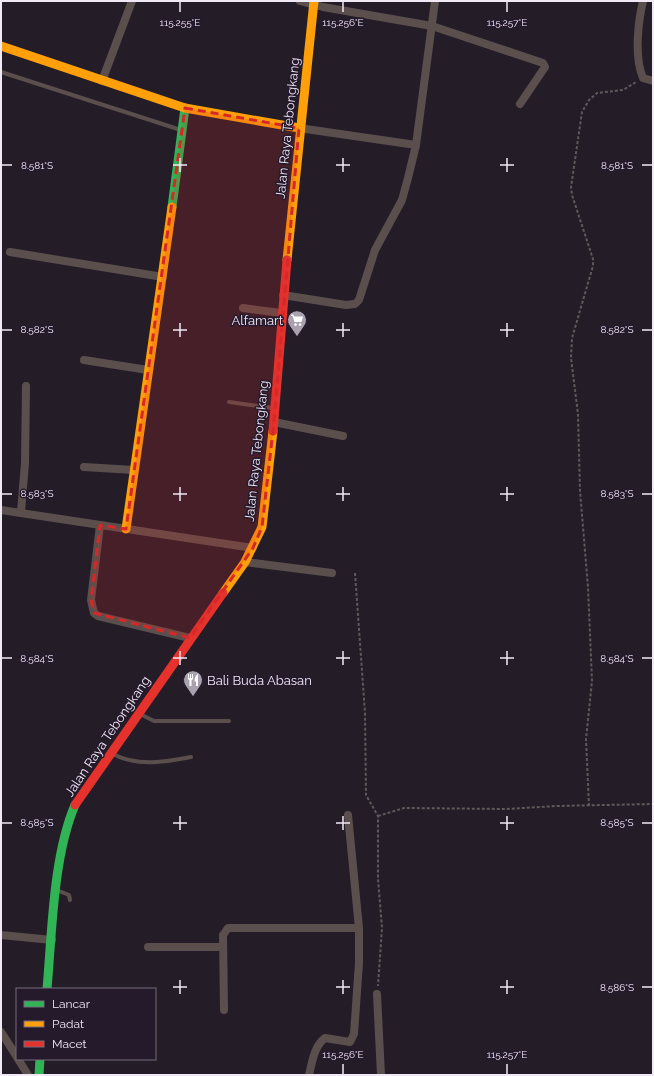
<svg xmlns="http://www.w3.org/2000/svg" width="654" height="1076" viewBox="0 0 654 1076" font-family="Raleway,sans-serif">
<rect width="100%" height="100%" fill="#241d28"/>
<g fill="none" stroke-linecap="round" stroke-linejoin="round">
<!-- path -->
<g stroke="#615859" stroke-width="2" stroke-dasharray="3 2" stroke-linecap="butt">
<polyline points="355,573 365,713 366,795 378,816 378,879 382,928 378,986"/>
<polyline points="589,806 586,739 592,681 588,587 580,491 578,414 571,358 572,338 593,266 593,259 572,195 571,187 582,112 589,100 597,93 623,90 636,82"/>
<polyline points="378,816 404,808 507,809 556,806 653,804"/>
</g>
<!-- lane -->
<g stroke="#5a4f4c" stroke-width="4">
<polyline points="1,72 181,130"/>
<polyline points="229,402 273,408"/>
<polyline points="140,714 154,721 229,721"/>
<path d="M113 754C137 767 166 762 191 757"/>
<polyline points="59,891 69,895 70,900"/>
</g>
<!-- street -->
<g stroke="#5a4f4c" stroke-width="8">
<polyline points="300,1 323,7 432,26 543,63 545,67 520,104"/>
<path d="M643 1C638 22 634 57 643 78L653 81"/>
<polyline points="102,81 132,1"/>
<polyline points="299,128 416,145"/>
<polyline points="10,252 163,277"/>
<polyline points="283,295 346,305 355,304 359,300 375,250 402,200 408,178 416,145 435,1"/>
<polyline points="243,308 281,313"/>
<polyline points="84,360 148,370"/>
<polyline points="274,422 343,436"/>
<polyline points="84,467 134,470"/>
<polyline points="1,510 253,548"/>
<polyline points="21,512 25,463 26,386"/>
<polyline points="100,525 91,600 94,613 98,616 190,638"/>
<polyline points="245,562 332,573"/>
<polyline points="1,935 52,940"/>
<polyline points="148,947 223,947"/>
<polyline points="377,994 381,1075"/>
<polyline points="224,1010 223,935 228,928 359,928"/>
<polyline points="1,1032 17,1057"/>
<polyline points="18,1059 28,1075"/>
<path d="M309 1075C312 1063 314 1046 325 1038L350 1042 354 1034 359 963V928L348 815"/>
</g>
<!-- fast -->
<g stroke="#30b455" stroke-width="9">
<polyline points="172,207 185,108"/>
<path d="M47 989C52 933 53 856 75 805"/>
<polyline points="39,1075 40,1059"/>
</g>
<!-- slow -->
<g stroke="#ff9f0a" stroke-width="9">
<polyline points="1,46 185,108 299,128"/>
<polyline points="287,260 314,1"/>
<polyline points="126,529 172,207"/>
<polyline points="223,593 245,562 262,527 273,431"/>
</g>
<!-- jam -->
<g stroke="#e5322d" stroke-width="9">
<polyline points="273,431 287,260"/>
<polyline points="75,805 223,593"/>
</g>
</g>
<!-- marked area -->
<path fill="#d62828" fill-opacity="0.2" stroke="#d62828" stroke-width="3" stroke-dasharray="8 5" stroke-linejoin="round" d="M185 108 299 128 274 422 262 527 253 548 190 638 94 613 91 600 100 525 126 529Z"/>
<!-- ticks -->
<path fill="none" stroke="#f1e9f6" stroke-width="1.5" d="M180 2V12M343 2V12M507 2V12M180 158V172M343 158V172M507 158V172M2 165H12M173 165H187M336 165H350M500 165H514M642 165H652M180 323V337M343 323V337M507 323V337M2 330H12M173 330H187M336 330H350M500 330H514M642 330H652M180 487V501M343 487V501M507 487V501M2 494H12M173 494H187M336 494H350M500 494H514M642 494H652M180 651V665M343 651V665M507 651V665M2 658H12M173 658H187M336 658H350M500 658H514M642 658H652M180 816V830M343 816V830M507 816V830M2 823H12M173 823H187M336 823H350M500 823H514M642 823H652M180 980V994M343 980V994M507 980V994M173 987H187M336 987H350M500 987H514M642 987H652M343 1064V1074M507 1064V1074"/>
<!-- icons -->
<defs>
<symbol id="supermarket-pin" viewBox="-11 -11 22 30"><path d="M0 17L-7.5 6A9.5 9.5 0 1 1 7.5 6Z" fill="#a9a2ae" stroke="#25192c"/><path d="M-6-5.5h2.5l.6 2H6L4.5 2H-2.5L-4.4-4H-6ZM-1.5 3.2a1.3 1.3 0 1 0 .1 0ZM3 3.2a1.3 1.3 0 1 0 .1 0Z" fill="#fff"/></symbol>
<symbol id="restaurant-pin" viewBox="-11 -11 22 30"><path d="M0 17L-7.5 6A9.5 9.5 0 1 1 7.5 6Z" fill="#a9a2ae" stroke="#25192c"/><path d="M-5-6h1v4h1v-4h1v4h1v-4h1v5L-1.5 .5V6h-2V.5L-5-1ZM5-6V6H3V1.5H1.5Q1.5-4 5-6Z" fill="#fff"/></symbol>
</defs>
<g fill-rule="evenodd">
<use href="#supermarket-pin" x="286" y="309" width="22" height="30"/>
<use href="#restaurant-pin" x="182" y="669" width="22" height="30"/>
</g>
<g text-anchor="middle" stroke-width="3" stroke-linejoin="round" paint-order="stroke">
<!-- street labels -->
<g font-size="13" fill="#f1e9f6" stroke="#25192c">
<text transform="translate(287 128) rotate(-84)" y="5">Jalan Raya Tebongkang</text>
<text transform="translate(256 451) rotate(-84)" y="5">Jalan Raya Tebongkang</text>
<text transform="translate(107 736) rotate(-56)" y="5">Jalan Raya Tebongkang</text>
</g>
<!-- poi labels -->
<g font-size="13" fill="#f1e9f6" stroke="#25192c" text-anchor="end">
<text x="283" y="325">Alfamart</text>
<text x="207" y="685" text-anchor="start">Bali Buda Abasan</text>
</g>
</g>
<g font-size="10" text-anchor="middle" fill="#f1e9f6" stroke="#25192c" stroke-width="3" stroke-linejoin="round" paint-order="stroke">
<text x="180" y="26">115.255°E</text>
<text x="343" y="26">115.256°E</text>
<text x="507" y="26">115.257°E</text>
<text x="37" y="169">8.581°S</text>
<text x="617" y="169">8.581°S</text>
<text x="37" y="333">8.582°S</text>
<text x="617" y="333">8.582°S</text>
<text x="37" y="497">8.583°S</text>
<text x="617" y="497">8.583°S</text>
<text x="37" y="662">8.584°S</text>
<text x="617" y="662">8.584°S</text>
<text x="37" y="826">8.585°S</text>
<text x="617" y="826">8.585°S</text>
<text x="617" y="991">8.586°S</text>
<text x="343" y="1058">115.256°E</text>
<text x="507" y="1058">115.257°E</text>
</g>
<!-- border -->
<rect width="654" height="1076" fill="none" stroke="#f1e9f6" stroke-width="4"/>
<!-- legend -->
<rect x="16" y="988" width="140" height="72" fill="#25192c" stroke="#776c7d"/>
<rect x="24" y="1001" width="20" height="6" fill="#30b455" stroke="#776c7d"/>
<text x="52" y="1008" font-size="12" fill="#f1e9f6">Lancar</text>
<rect x="24" y="1021" width="20" height="6" fill="#ff9f0a" stroke="#776c7d"/>
<text x="52" y="1028" font-size="12" fill="#f1e9f6">Padat</text>
<rect x="24" y="1041" width="20" height="6" fill="#e5322d" stroke="#776c7d"/>
<text x="52" y="1048" font-size="12" fill="#f1e9f6">Macet</text>
</svg>
